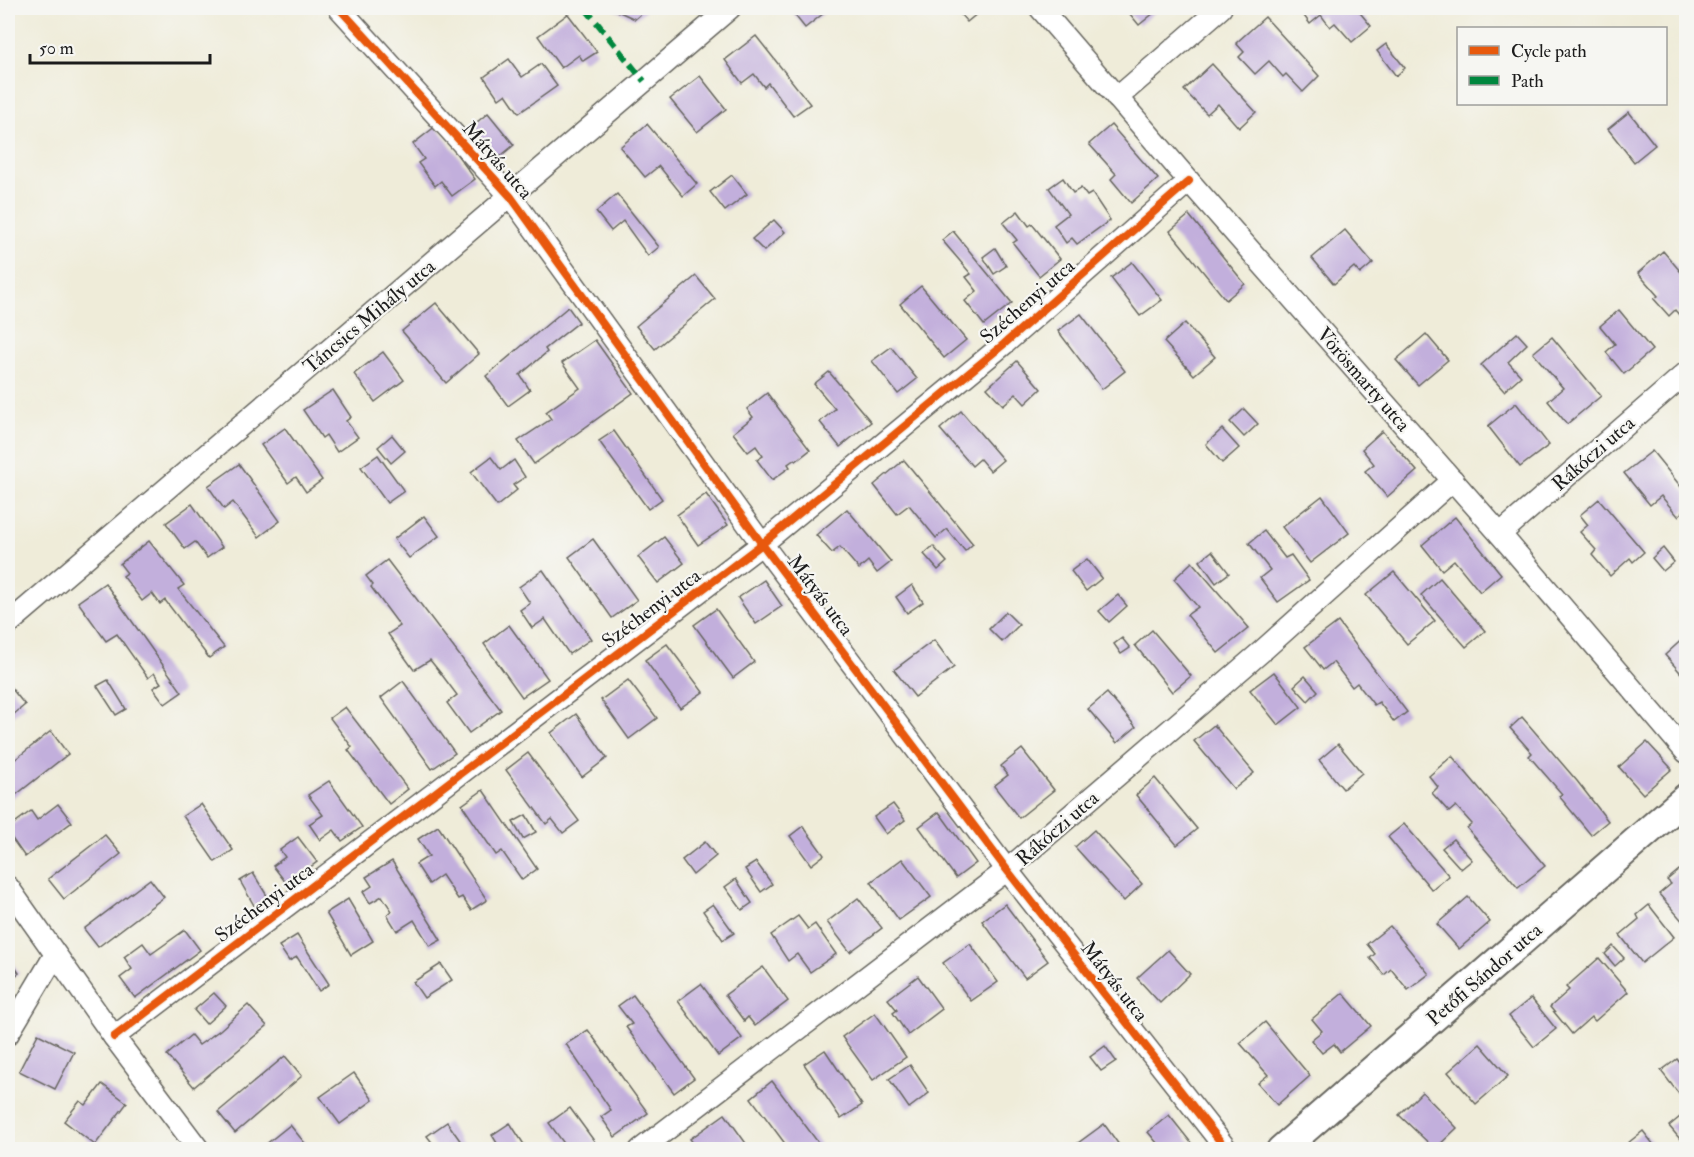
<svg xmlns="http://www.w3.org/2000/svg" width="1694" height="1157" viewBox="0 0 1694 1157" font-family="'IM FELL Double Pica',serif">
<rect width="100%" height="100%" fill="#f6f6f2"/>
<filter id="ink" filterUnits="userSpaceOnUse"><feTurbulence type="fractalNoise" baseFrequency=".0167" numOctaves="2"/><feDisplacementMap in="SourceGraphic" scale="12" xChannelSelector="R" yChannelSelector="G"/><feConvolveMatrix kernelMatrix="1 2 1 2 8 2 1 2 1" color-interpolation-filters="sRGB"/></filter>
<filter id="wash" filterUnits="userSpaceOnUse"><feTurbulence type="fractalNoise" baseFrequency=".008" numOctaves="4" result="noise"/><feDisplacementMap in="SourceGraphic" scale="24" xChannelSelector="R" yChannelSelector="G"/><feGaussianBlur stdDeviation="1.35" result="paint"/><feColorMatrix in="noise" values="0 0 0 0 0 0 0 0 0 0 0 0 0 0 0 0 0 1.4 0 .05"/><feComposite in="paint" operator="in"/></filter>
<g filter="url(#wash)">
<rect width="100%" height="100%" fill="#efecd9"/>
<g id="blocks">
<!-- building -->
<g fill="#c2afdc">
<polygon points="611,8 648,8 635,19"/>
<polygon points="789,8 820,8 824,13 805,28"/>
<polygon points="955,8 984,8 967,22"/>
<polygon points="1125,8 1160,8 1139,25"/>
<polygon points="1301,8 1356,8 1371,26 1352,42 1335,23 1330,27 1321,15 1310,24 1299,9"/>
<polygon points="568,14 597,52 583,61 579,55 561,68 538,36"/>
<polygon points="1265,17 1319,76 1303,92 1286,74 1283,77 1269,61 1255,74 1239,57 1244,52 1236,43"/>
<polygon points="756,36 810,104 793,116 768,83 764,87 754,74 742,83 725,60"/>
<polygon points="1386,44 1405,68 1396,76 1377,51"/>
<polygon points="509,59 522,77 541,64 557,86 519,113 506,94 499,99 484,77"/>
<polygon points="1212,64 1256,112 1239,128 1218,104 1207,114 1184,90"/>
<polygon points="700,76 726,109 697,132 670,99"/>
<polygon points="1629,112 1655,145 1634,162 1608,129"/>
<polygon points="488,113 514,145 497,159 471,127"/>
<polygon points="647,124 697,184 683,196 659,166 645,177 620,147"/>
<polygon points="1111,125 1158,179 1131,203 1111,179 1116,174 1089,144"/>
<polygon points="436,126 475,179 452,196 441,181 435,186 418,163 424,159 413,144"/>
<polygon points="732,175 747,194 725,211 710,192"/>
<polygon points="1063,178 1073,193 1081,188 1087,196 1092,193 1110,220 1077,244 1072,238 1066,243 1054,225 1068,214 1049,188"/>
<polygon points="617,194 659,247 648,256 623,221 611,231 596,212"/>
<polygon points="1018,211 1029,226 1032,224 1060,259 1039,276 1013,243 1017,240 1003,223"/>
<polygon points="1189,215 1245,284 1226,300 1170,231"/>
<polygon points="774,220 785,232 764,251 752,239"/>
<polygon points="1345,230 1373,263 1360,274 1354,267 1334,284 1312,258"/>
<polygon points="953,231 1012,303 984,325 965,301 977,291 966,277 971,274 942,240"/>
<polygon points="995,248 1006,266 994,274 983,257"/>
<polygon points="1663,251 1686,278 1685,322 1675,310 1669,316 1654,299 1658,296 1638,273"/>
<polygon points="1132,262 1162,300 1140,316 1111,278"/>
<polygon points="696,276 715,299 655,349 636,326"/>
<polygon points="921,286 966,340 944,358 900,304"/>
<polygon points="436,303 479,354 446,383 402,331"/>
<polygon points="568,307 579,322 545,349 547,352 520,375 530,390 508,406 486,376"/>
<polygon points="1619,310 1652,350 1624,374 1606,352 1615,344 1600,326"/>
<polygon points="1081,314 1125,371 1102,389 1058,331"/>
<polygon points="1185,323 1215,357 1194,375 1164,342"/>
<polygon points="1517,333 1527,344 1508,362 1521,376 1504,391 1481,365"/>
<polygon points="1426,334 1448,360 1418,385 1396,360"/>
<polygon points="1552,337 1601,396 1567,424 1548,401 1563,388 1533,353"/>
<polygon points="595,340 633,393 534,464 518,441 551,419 546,412 580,388 562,363"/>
<polygon points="891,347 917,379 898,394 872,361"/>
<polygon points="383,352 404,380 375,402 354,374"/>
<polygon points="1017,361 1041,389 1025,404 1016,394 1003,405 987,388"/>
<polygon points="829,372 871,422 840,447 820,422 835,409 814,384"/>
<polygon points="333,390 351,417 346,421 358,437 337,452 326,435 322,438 303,410"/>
<polygon points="767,393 810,450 796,461 795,459 788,464 790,467 772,480 757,460 763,456 756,446 748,452 733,433 753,417 747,409"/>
<polygon points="1516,403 1549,445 1520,467 1488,426"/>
<polygon points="1244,409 1258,424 1244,437 1230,422"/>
<polygon points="961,411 1003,460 990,471 980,459 972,466 940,429"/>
<polygon points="285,428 322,480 306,492 296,477 288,483 261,445"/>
<polygon points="1222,429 1239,448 1222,463 1206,444"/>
<polygon points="614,431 662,499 648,509 599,441"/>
<polygon points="1382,431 1417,471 1387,497 1365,471 1374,464 1362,449"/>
<polygon points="392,435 405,451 391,463 378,447"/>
<polygon points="1652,451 1686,493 1686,509 1678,516 1661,496 1650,505 1624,473"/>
<polygon points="378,455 404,491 387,503 361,467"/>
<polygon points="491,457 501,470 514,460 525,477 513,485 517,490 497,506 471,472"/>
<polygon points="904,460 973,544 965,551 947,529 936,538 909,505 897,514 874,485"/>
<polygon points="239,464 280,521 259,537 233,502 224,509 208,486"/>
<polygon points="706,494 728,525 698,545 677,515"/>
<polygon points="1322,496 1349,533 1310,563 1282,527"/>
<polygon points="1599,499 1644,552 1633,562 1630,558 1610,576 1592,555 1596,550 1580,532 1588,525 1580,515"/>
<polygon points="192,504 222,547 207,558 195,542 185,549 166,523"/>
<polygon points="847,509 891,562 877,573 868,561 859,569 840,547 832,553 816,535"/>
<polygon points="424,516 439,536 409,558 394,539"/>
<polygon points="1455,517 1501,574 1480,592 1454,560 1442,570 1422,545"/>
<polygon points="1264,531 1285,558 1291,555 1309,580 1278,602 1260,578 1270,570 1249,543"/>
<polygon points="664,537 684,563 658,583 638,557"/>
<polygon points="593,539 637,600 612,618 569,557"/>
<polygon points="149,541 184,585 178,589 224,647 209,658 165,600 160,604 152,593 142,601 123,576 127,573 120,564"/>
<polygon points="933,546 947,562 938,570 924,554"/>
<polygon points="1663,548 1674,562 1663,571 1652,558"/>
<polygon points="1212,551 1229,573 1216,583 1200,561"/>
<polygon points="1087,559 1102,578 1086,591 1071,571"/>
<polygon points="387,560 501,710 469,733 447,703 457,695 442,675 430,660 414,670 388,634 400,626 371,587 373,585 366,576"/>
<polygon points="1192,562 1249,628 1218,653 1187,615 1198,607 1174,579"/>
<polygon points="543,570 591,639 569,654 545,619 532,628 520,610 530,603 519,587"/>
<polygon points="1394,572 1435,621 1407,644 1366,595"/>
<polygon points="1440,578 1485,631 1466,647 1421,595"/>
<polygon points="764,580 782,606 756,624 738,598"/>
<polygon points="105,583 182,692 165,704 153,688 161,683 154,673 148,678 117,634 106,641 78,602"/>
<polygon points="912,585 923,602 907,613 896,597"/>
<polygon points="1118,595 1127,606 1109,622 1099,611"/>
<polygon points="716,609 754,662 733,678 694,625"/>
<polygon points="1006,612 1019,625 1002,642 989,629"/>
<polygon points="1338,622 1407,712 1394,722 1379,702 1374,705 1357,683 1352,687 1333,662 1323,670 1305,647"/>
<polygon points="509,625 548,679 522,697 484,644"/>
<polygon points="1152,630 1191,676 1172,692 1135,645"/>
<polygon points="1686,636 1686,679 1665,655"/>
<polygon points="1122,638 1130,648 1121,654 1114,644"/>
<polygon points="934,640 954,667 915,697 894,670"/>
<polygon points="667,644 703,692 680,708 645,660"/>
<polygon points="1274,672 1301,707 1278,725 1250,690"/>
<polygon points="1305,676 1318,691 1308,701 1294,686"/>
<polygon points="108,680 126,709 116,715 97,686"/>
<polygon points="628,680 657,718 629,739 601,700"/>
<polygon points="403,681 455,753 432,769 381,698"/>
<polygon points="8,684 25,705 8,719"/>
<polygon points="1107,693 1136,727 1117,743 1088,709"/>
<polygon points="345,707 408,789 389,804 348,750 352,747 330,718"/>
<polygon points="576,714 607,758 582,777 551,733"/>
<polygon points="1522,717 1577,781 1608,821 1591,835 1559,796 1562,794 1529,756 1532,753 1510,728"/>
<polygon points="1214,725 1254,773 1234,789 1194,741"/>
<polygon points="51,731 68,754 8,801 8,765"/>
<polygon points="1647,742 1672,769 1643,794 1619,767"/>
<polygon points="1338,744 1362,773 1343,789 1319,760"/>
<polygon points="1022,749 1054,790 1019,818 994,786 1008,775 1001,766"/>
<polygon points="528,753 579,821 563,833 552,819 546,824 506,770"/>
<polygon points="1452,756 1545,866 1518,888 1467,828 1472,824 1456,806 1449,812 1432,793 1438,787 1429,776"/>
<polygon points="1155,778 1197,829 1177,845 1136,795"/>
<polygon points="329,781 362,827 342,841 334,830 320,840 309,824 323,815 308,795"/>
<polygon points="483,790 537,869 522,880 502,851 496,855 462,805"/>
<polygon points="58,804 72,822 25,857 8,833 8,828 31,811 37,820"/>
<polygon points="201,804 233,850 215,862 183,816"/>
<polygon points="893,804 905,820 886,834 874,817"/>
<polygon points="939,812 976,863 956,878 919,827"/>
<polygon points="526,815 536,832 523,839 513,822"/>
<polygon points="1404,824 1449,876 1432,890 1388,837"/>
<polygon points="438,826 487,900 471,910 462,897 458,899 442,875 429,884 416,864 429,856 418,839"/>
<polygon points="803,826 824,855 811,865 790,836"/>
<polygon points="1094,830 1142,884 1124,901 1075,847"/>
<polygon points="105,835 121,854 64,899 48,879"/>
<polygon points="298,837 317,862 287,884 273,866 285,857 280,850"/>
<polygon points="1453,839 1472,860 1461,869 1442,848"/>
<polygon points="705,842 716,856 693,875 682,860"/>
<polygon points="902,859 931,897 899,920 871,882"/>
<polygon points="392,861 441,940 430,946 414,920 397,931 387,915 392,911 382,896 370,903 363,892 372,886 366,877"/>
<polygon points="756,862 772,884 761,892 745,869"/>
<polygon points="1679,870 1683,875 1686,872 1686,922 1685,924 1659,894 1671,884 1667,880"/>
<polygon points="253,873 269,899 255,907 240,881"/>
<polygon points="150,879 164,897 98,947 84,929"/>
<polygon points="736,879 752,903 742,910 725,887"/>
<polygon points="1468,897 1490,922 1459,949 1437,924"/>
<polygon points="858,898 882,928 850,952 827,922"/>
<polygon points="348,899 373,941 351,955 326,913"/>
<polygon points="713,904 734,933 723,940 703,911"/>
<polygon points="1005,904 1048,961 1025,978 982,921"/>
<polygon points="1649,905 1674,937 1642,963 1620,935 1639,919 1637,915"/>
<polygon points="798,916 808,929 815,924 836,954 810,972 797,954 788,961 771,935"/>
<polygon points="1390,926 1429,974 1408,990 1391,969 1384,975 1370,958 1375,954 1367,944"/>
<polygon points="185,930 200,950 135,998 120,978 132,969 124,957 143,943 151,954"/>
<polygon points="297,935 329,984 319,991 297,957 289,961 279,946"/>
<polygon points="970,944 998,982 971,1001 943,963"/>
<polygon points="1613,946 1624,958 1615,966 1605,954"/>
<polygon points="1168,950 1190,974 1160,1003 1137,978"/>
<polygon points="8,956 19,973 8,981"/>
<polygon points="1599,958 1628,992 1595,1021 1591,1017 1572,1034 1550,1007 1569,990 1566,987"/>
<polygon points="441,964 452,980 424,998 413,982"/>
<polygon points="763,967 788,1001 755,1026 748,1017 744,1021 725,995"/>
<polygon points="918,976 942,1009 908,1035 893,1013 897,1010 888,999"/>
<polygon points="701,984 742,1038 718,1056 678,1001"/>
<polygon points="214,993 226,1006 206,1024 194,1010"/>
<polygon points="1343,993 1371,1026 1340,1052 1334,1044 1322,1053 1311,1040 1322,1031 1312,1019"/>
<polygon points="633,995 694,1078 674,1093 626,1027 632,1024 618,1006"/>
<polygon points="1531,998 1556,1029 1534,1047 1509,1016"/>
<polygon points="248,1005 267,1026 194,1087 167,1055 191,1035 199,1045 220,1030"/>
<polygon points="875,1013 906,1057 873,1080 842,1037"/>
<polygon points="1265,1022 1310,1076 1277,1105 1258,1083 1268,1075 1240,1043"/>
<polygon points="588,1030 648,1113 615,1137 601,1117 611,1110 566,1044"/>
<polygon points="38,1034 74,1052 55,1089 19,1071"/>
<polygon points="1480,1044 1508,1076 1476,1104 1448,1072"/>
<polygon points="1105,1046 1116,1061 1101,1071 1090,1057"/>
<polygon points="825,1050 862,1105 841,1119 804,1064"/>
<polygon points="285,1056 302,1076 235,1133 218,1112"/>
<polygon points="1677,1059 1686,1071 1686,1103 1661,1071"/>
<polygon points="910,1065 929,1093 909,1108 889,1079"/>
<polygon points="354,1073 373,1100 340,1124 320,1097"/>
<polygon points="772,1081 823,1149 789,1149 751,1098"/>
<polygon points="102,1084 127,1103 95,1145 64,1121 80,1101 86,1105"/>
<polygon points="1422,1092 1457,1128 1435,1149 1399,1115"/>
<polygon points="570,1108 600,1149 568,1149 549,1123"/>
<polygon points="1686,1112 1686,1144 1685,1145 1669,1126"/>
<polygon points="725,1114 750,1149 698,1149 690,1139"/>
<polygon points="1169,1115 1196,1149 1162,1149 1148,1132"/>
<polygon points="447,1122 466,1149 437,1149 427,1136"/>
<polygon points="510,1123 527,1149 495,1149 493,1146 497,1143 492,1135"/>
<polygon points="1104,1124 1122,1149 1076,1149 1074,1146"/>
<polygon points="290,1125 308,1147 306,1149 260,1149"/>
<polygon points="1643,1131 1657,1149 1625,1149 1623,1147"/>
</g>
</g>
</g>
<g filter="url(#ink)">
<use href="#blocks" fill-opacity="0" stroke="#66655e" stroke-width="1.5"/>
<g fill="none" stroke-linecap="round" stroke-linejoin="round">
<defs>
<g id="minor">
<polyline points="339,8 511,197 762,544 1007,870 1227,1150"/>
<polyline points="1040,8 1189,181 1500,534 1686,752"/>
<polyline points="1117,98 1221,8"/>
<polyline points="1500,534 1686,373"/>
<polyline points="8,624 730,8"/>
<polyline points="8,887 114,1037 199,1150"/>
<polyline points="8,1034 55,955"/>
<polyline points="114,1037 762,544 1004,344 1189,181"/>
<polyline points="640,1150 1007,870 1261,652 1453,480"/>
</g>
<polyline id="secondary" points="1281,1150 1686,798"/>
</defs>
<!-- minor casing -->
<use href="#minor" stroke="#66655e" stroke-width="24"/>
<!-- secondary casing -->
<use href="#secondary" stroke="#66655e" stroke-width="32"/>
<!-- minor -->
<use href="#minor" stroke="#fff" stroke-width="21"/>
<!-- secondary -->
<use href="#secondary" stroke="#fff" stroke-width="28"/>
<!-- quiet -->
<polyline stroke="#00873e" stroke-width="6" stroke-dasharray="12 6" stroke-linecap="butt" points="585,8 644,81"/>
<defs>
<g id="cycleway">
<polyline points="339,8 511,197 762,544 1007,870 1227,1150"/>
<polyline points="114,1037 762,544 1004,344 1189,181"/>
</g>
</defs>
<!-- cycleway casing -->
<use href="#cycleway" stroke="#f6f6f2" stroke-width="11"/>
<!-- cycleway -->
<use href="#cycleway" stroke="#e8590c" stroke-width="8"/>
</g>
</g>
<g text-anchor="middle" stroke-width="4.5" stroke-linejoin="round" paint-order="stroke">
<!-- street labels -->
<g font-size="20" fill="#1c1c1c" stroke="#f6f6f2">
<text transform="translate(498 160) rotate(49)" y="7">Mátyás utca</text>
<text transform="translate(1027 301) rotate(-41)" y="7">Széchenyi utca</text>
<text transform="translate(369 316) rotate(-40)" y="7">Táncsics Mihály utca</text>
<text transform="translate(1364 379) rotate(49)" y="7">Vörösmarty utca</text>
<text transform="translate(1593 453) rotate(-41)" y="7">Rákóczi utca</text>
<text transform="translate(821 595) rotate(53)" y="7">Mátyás utca</text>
<text transform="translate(651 608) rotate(-37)" y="7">Széchenyi utca</text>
<text transform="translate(1057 828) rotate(-41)" y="7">Rákóczi utca</text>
<text transform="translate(264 902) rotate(-37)" y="7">Széchenyi utca</text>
<text transform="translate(1484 974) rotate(-41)" y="7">Petőfi Sándor utca</text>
<text transform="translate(1115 981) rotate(52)" y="7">Mátyás utca</text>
</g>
</g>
<!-- margin -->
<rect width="1694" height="1157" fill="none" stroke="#f6f6f2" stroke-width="30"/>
<!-- legend -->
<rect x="1457" y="27" width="210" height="78" fill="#f6f6f2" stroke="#9f9f9c" stroke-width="1.5"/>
<rect x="1469" y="46" width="30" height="9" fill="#e8590c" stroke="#9f9f9c" stroke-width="1.5"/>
<text x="1511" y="57" font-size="18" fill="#1c1c1c">Cycle path</text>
<rect x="1469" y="76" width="30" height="9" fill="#00873e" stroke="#9f9f9c" stroke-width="1.5"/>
<text x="1511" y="87" font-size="18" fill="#1c1c1c">Path</text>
<!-- scale -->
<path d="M30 54v9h180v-9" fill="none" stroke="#1c1c1c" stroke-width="3"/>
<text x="39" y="54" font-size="18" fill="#1c1c1c" stroke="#f6f6f2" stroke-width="4.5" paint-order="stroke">50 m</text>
</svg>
